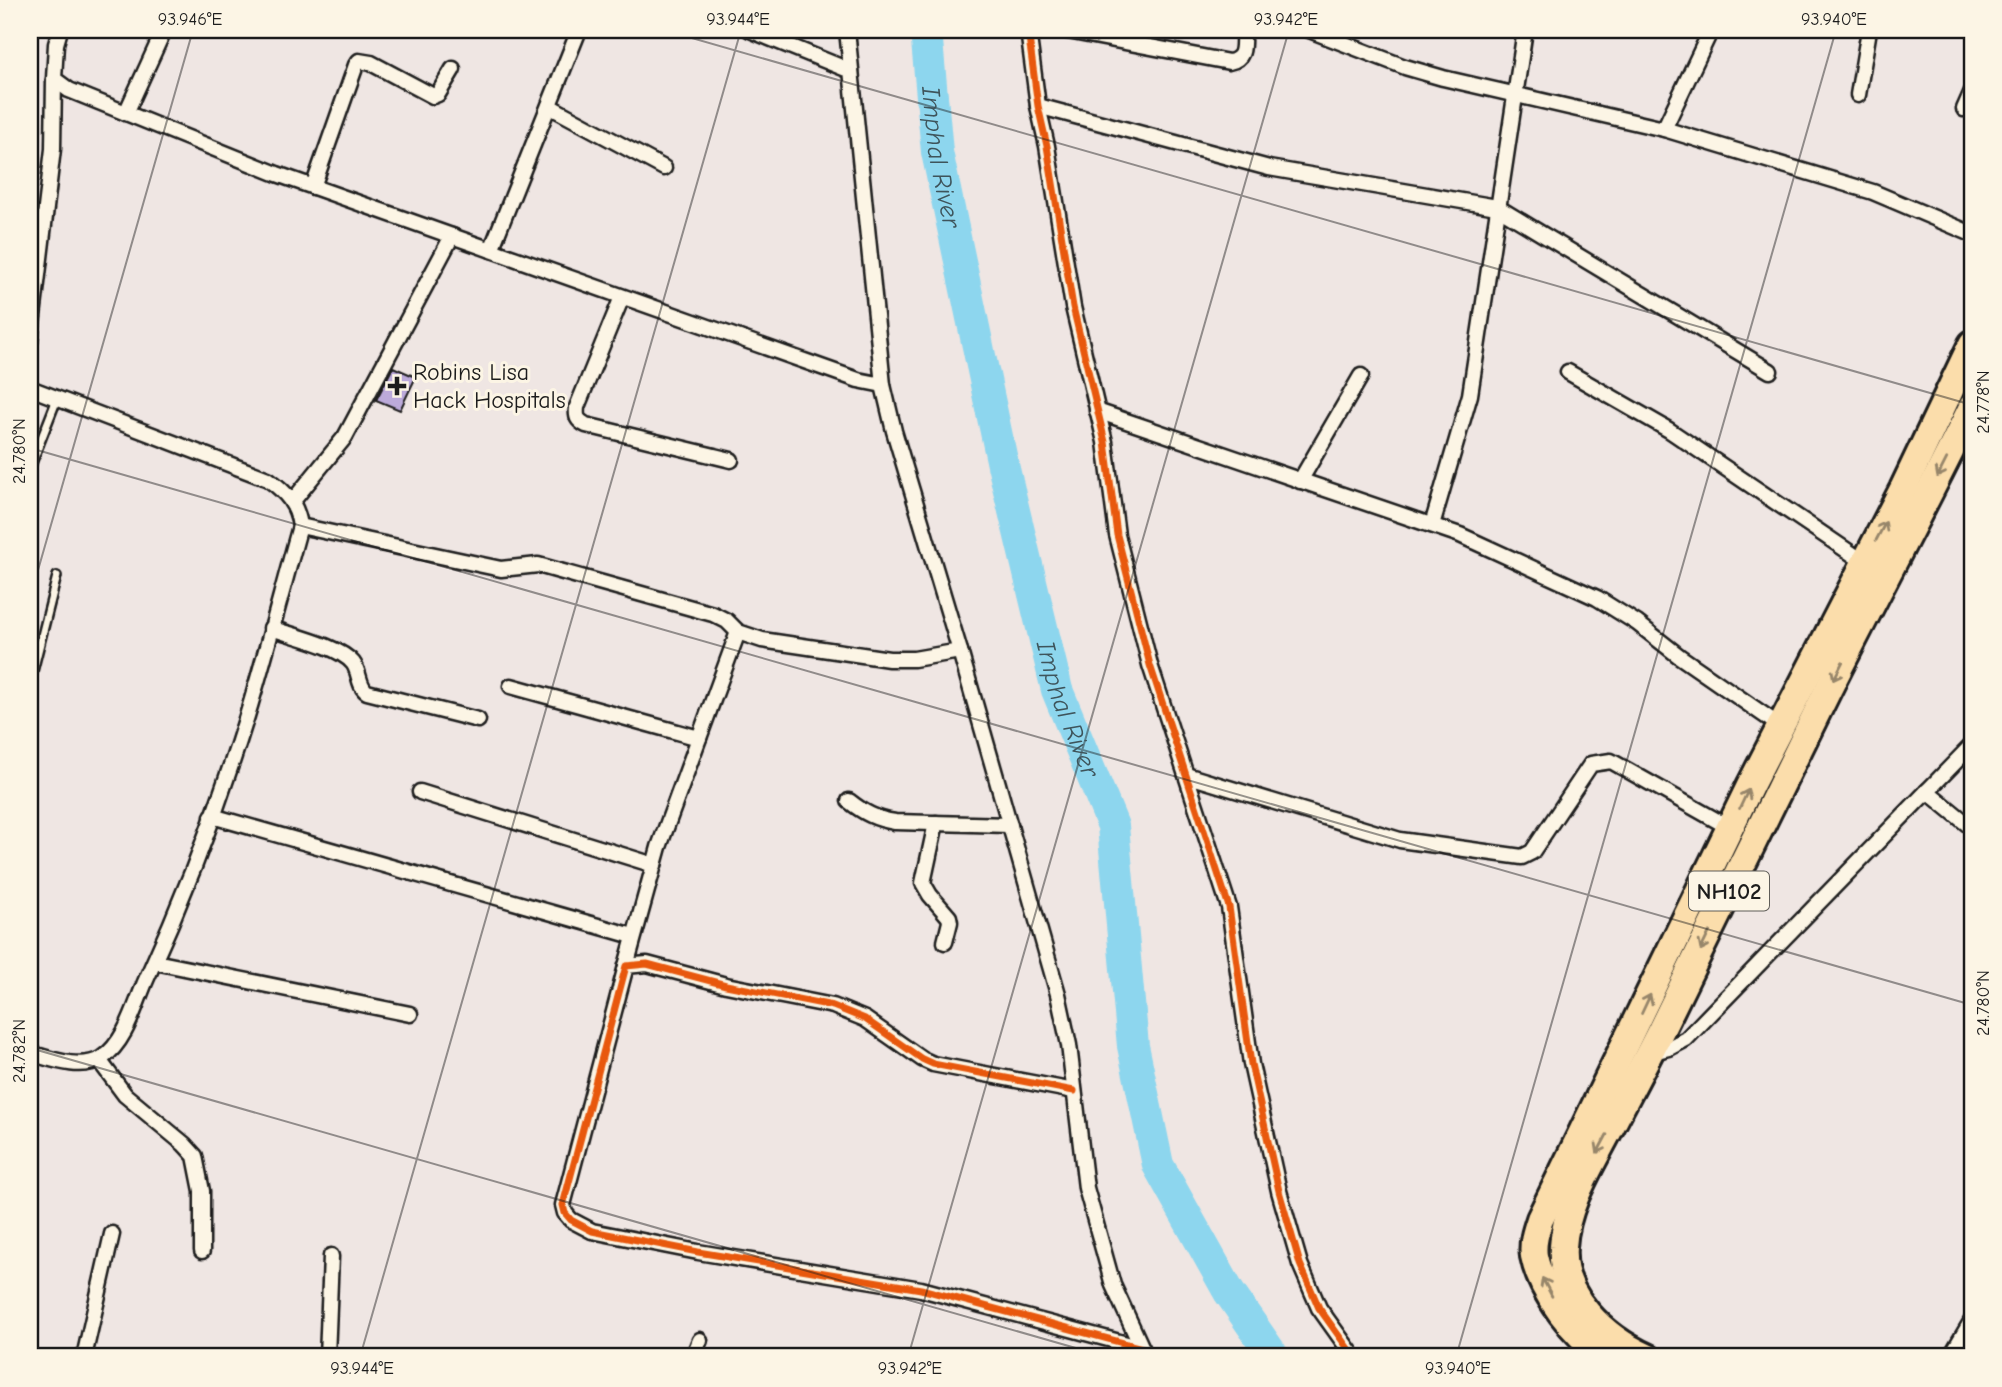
<svg xmlns="http://www.w3.org/2000/svg" width="2002" height="1387" viewBox="0 0 2002 1387" font-family="'Comic Neue',sans-serif">
<rect width="100%" height="100%" fill="#efe6e3"/>
<filter id="ink" filterUnits="userSpaceOnUse"><feTurbulence type="fractalNoise" baseFrequency=".0143" numOctaves="2"/><feDisplacementMap in="SourceGraphic" scale="14" xChannelSelector="R" yChannelSelector="G"/><feConvolveMatrix kernelMatrix="1 2 1 2 8 2 1 2 1" color-interpolation-filters="sRGB"/></filter>
<g filter="url(#ink)">
<g fill="none" stroke-linecap="round" stroke-linejoin="round">
<!-- river -->
<path stroke="#8dd6ee" stroke-width="32" id="s1" d="M926 30 937 152 1003 465 1057 690 1113 826 1133 1046 1158 1165 1229 1292 1274 1357"/>
</g>
<!-- building -->
<polygon fill="#bcaada" stroke="#1c1c1c" stroke-width="2" points="393,367 416,377 400,410 376,400"/>
<g fill="none" stroke-linecap="round" stroke-linejoin="round">
<defs>
<g id="lane">
<polyline points="30,468 57,399"/>
<polyline points="30,683 57,576"/>
</g>
<g id="street">
<polyline points="60,30 56,44 54,79 69,90 277,174 858,380 883,385"/>
<polyline points="750,30 851,71"/>
<polyline points="847,30 883,385 894,431 960,651 1058,994 1069,1045 1086,1188 1113,1285 1146,1357"/>
<polyline points="1028,30 1038,106 1047,146 1073,307 1105,442 1117,535 1150,665 1229,907 1251,1064 1279,1191 1300,1264 1319,1308 1354,1357"/>
<path d="M1062 30 1229 62C1246 59 1243 45 1243 30"/>
<polyline points="1309,30 1405,67 1443,78 1664,129 1873,192 1972,234"/>
<polyline points="1858,95 1869,30"/>
<polyline points="549,106 664,168"/>
<polyline points="1038,106 1269,168 1497,207 1770,371"/>
<polyline points="1964,109 1972,91"/>
<polyline points="126,113 164,30"/>
<polyline points="1664,129 1711,30"/>
<polyline points="313,187 356,65 359,61 371,63 433,96 438,94 453,69"/>
<polyline points="491,250 579,30"/>
<path d="M622 297 577 407C576 417 577 420 586 425L731 460"/>
<polyline points="30,342 53,149 54,79"/>
<polyline points="1568,372 1669,430 1864,562"/>
<path d="M30 388 268 479C286 492 297 504 300 526 282 590 266 654 247 716 219 806 185 895 146 980 135 1005 126 1042 102 1058 81 1071 51 1059 30 1053"/>
<polyline points="1097,411 1460,535 1597,598 1637,623 1679,656 1780,726"/>
<polyline points="1300,481 1361,376"/>
<polyline points="292,502 345,437 452,236"/>
<polyline points="1432,525 1470,395 1525,30"/>
<polyline points="300,526 501,569 538,565 713,614 727,621 738,632 762,640 889,659 914,659 960,651"/>
<path d="M271 628C293 636 339 646 353 663 360 672 358 686 367 692L478 720"/>
<polyline points="511,686 699,738"/>
<polyline points="1186,775 1400,840 1522,857 1532,852 1591,764 1611,761 1730,828"/>
<polyline points="1927,791 1972,828"/>
<polyline points="420,792 654,865"/>
<path d="M849 801C864 813 876 819 895 822L1010 825"/>
<polyline points="212,816 633,936"/>
<polyline points="936,823 923,883 930,895 949,917 950,922 945,942"/>
<polyline points="155,962 410,1014"/>
<polyline points="626,966 659,847 738,632"/>
<polyline points="1649,1053 1669,1048 1686,1039 1972,745"/>
<polyline points="99,1060 125,1095 184,1144 195,1156 202,1191 202,1251"/>
<polyline points="1074,1091 933,1064 922,1059 865,1019 833,1006 726,985 647,964 626,966 563,1205 565,1213 571,1220 592,1231 698,1252 921,1289 1142,1348"/>
<polyline points="84,1357 112,1234"/>
<polyline points="327,1357 331,1256"/>
<polyline points="693,1357 700,1340"/>
<polyline points="1950,1357 1972,1320"/>
</g>
<g id="highway">
<path d="M1606 1357C1575 1335 1542 1295 1534 1256 1532 1243 1536 1231 1540 1219L1751 784 1903 489 1972 344"/>
<path d="M1647 1357C1605 1338 1559 1297 1563 1247 1565 1208 1588 1170 1606 1136 1624 1101 1643 1066 1661 1030 1717 916 1772 802 1829 688 1876 594 1926 502 1972 407"/>
</g>
</defs>
<!-- lane casing -->
<use href="#lane" stroke="#1c1c1c" stroke-width="12"/>
<!-- street casing -->
<use href="#street" stroke="#1c1c1c" stroke-width="19"/>
<!-- highway casing -->
<use href="#highway" stroke="#1c1c1c" stroke-width="32"/>
<!-- lane -->
<use href="#lane" stroke="#fcf5e5" stroke-width="7"/>
<!-- street -->
<use href="#street" stroke="#fcf5e5" stroke-width="14"/>
<!-- highway -->
<use href="#highway" stroke="#fbddab" stroke-width="26"/>
<defs>
<g id="cycleway">
<polyline points="1028,30 1038,106 1047,146 1073,307 1105,442 1117,535 1150,665 1229,907 1251,1064 1279,1191 1300,1264 1319,1308 1354,1357"/>
<polyline points="1074,1091 933,1064 922,1059 865,1019 833,1006 726,985 647,964 626,966 563,1205 565,1213 571,1220 592,1231 698,1252 921,1289 1142,1348"/>
</g>
</defs>
<!-- cycleway casing -->
<use href="#cycleway" stroke="#fcf5e5" stroke-width="11"/>
<!-- cycleway -->
<use href="#cycleway" stroke="#e8590c" stroke-width="7"/>
</g>
<!-- one-way arrows -->
<defs><path id="oneway-shaft" d="M-6 0H5M1.5-3L5.5 0L1.5 3" fill="none" stroke-width="1.6" stroke-linecap="round" stroke-linejoin="round" transform="scale(1.75)"/></defs>
<g stroke="#97866b">
<use href="#oneway-shaft" transform="translate(1942 468) rotate(117)"/>
<use href="#oneway-shaft" transform="translate(1881 531) rotate(-62)"/>
<use href="#oneway-shaft" transform="translate(1838 671) rotate(117)"/>
<use href="#oneway-shaft" transform="translate(1744 799) rotate(-65)"/>
<use href="#oneway-shaft" transform="translate(1705 941) rotate(116)"/>
<use href="#oneway-shaft" transform="translate(1646 1004) rotate(-65)"/>
<use href="#oneway-shaft" transform="translate(1602 1144) rotate(118)"/>
<use href="#oneway-shaft" transform="translate(1547 1287) rotate(-118)"/>
</g>
</g>
<!-- ticks -->
<path fill="none" stroke="#1c1c1c" stroke-width="2" stroke-opacity="0.45" d="M664 30 1972 405M30 448 1972 1005M30 598 193 30M30 1048 1107 1357M360 1357 741 30M908 1357 1289 30M1456 1357 1836 30"/>
<!-- markers -->
<path fill="#1c1c1c" stroke="#fcf5e5" stroke-width="2.5" d="M393.5 375.5h7v7h7v7h-7v7h-7v-7h-7v-7h7z"/>
<g text-anchor="middle" stroke-width="6" stroke-linejoin="round" paint-order="stroke">
<!-- shield labels -->
<rect fill="#fcf5e5" stroke="#5f5d58" stroke-width="2" x="1689" y="871.5" width="80" height="39" rx="5"/>
<g font-size="23" font-weight="bold" fill="#1c1c1c">
<text x="1729" y="899">NH102</text>
</g>
<!-- poi labels -->
<g font-size="24" fill="#1c1c1c" stroke="#fcf5e5" text-anchor="start">
<text x="413" y="380">Robins Lisa<tspan x="413" dy="28">Hack Hospitals</tspan></text>
</g>
<!-- water labels -->
<g font-size="26" font-style="italic" fill="#3e545b" stroke="#fcf5e5">
<text dy="9" stroke="none"><textPath href="#s1" startOffset="128">Imphal River</textPath></text>
<text dy="9" stroke="none"><textPath href="#s1" startOffset="695">Imphal River</textPath></text>
</g>
</g>
<!-- margin -->
<rect width="2002" height="1387" fill="none" stroke="#fcf5e5" stroke-width="77"/>
<rect x="38" y="38" width="1926" height="1310" fill="none" stroke="#1c1c1c" stroke-width="2.5"/>
<g font-size="18" text-anchor="middle" fill="#1c1c1c">
<text x="190" y="25">93.946°E</text>
<text x="738" y="25">93.944°E</text>
<text x="1286" y="25">93.942°E</text>
<text x="1834" y="25">93.940°E</text>
<text transform="translate(1983 402) rotate(-90)" y="6">24.778°N</text>
<text transform="translate(19 451) rotate(-90)" y="6">24.780°N</text>
<text transform="translate(1983 1003) rotate(-90)" y="6">24.780°N</text>
<text transform="translate(19 1051) rotate(-90)" y="6">24.782°N</text>
<text x="362" y="1374">93.944°E</text>
<text x="910" y="1374">93.942°E</text>
<text x="1458" y="1374">93.940°E</text>
</g>
</svg>
